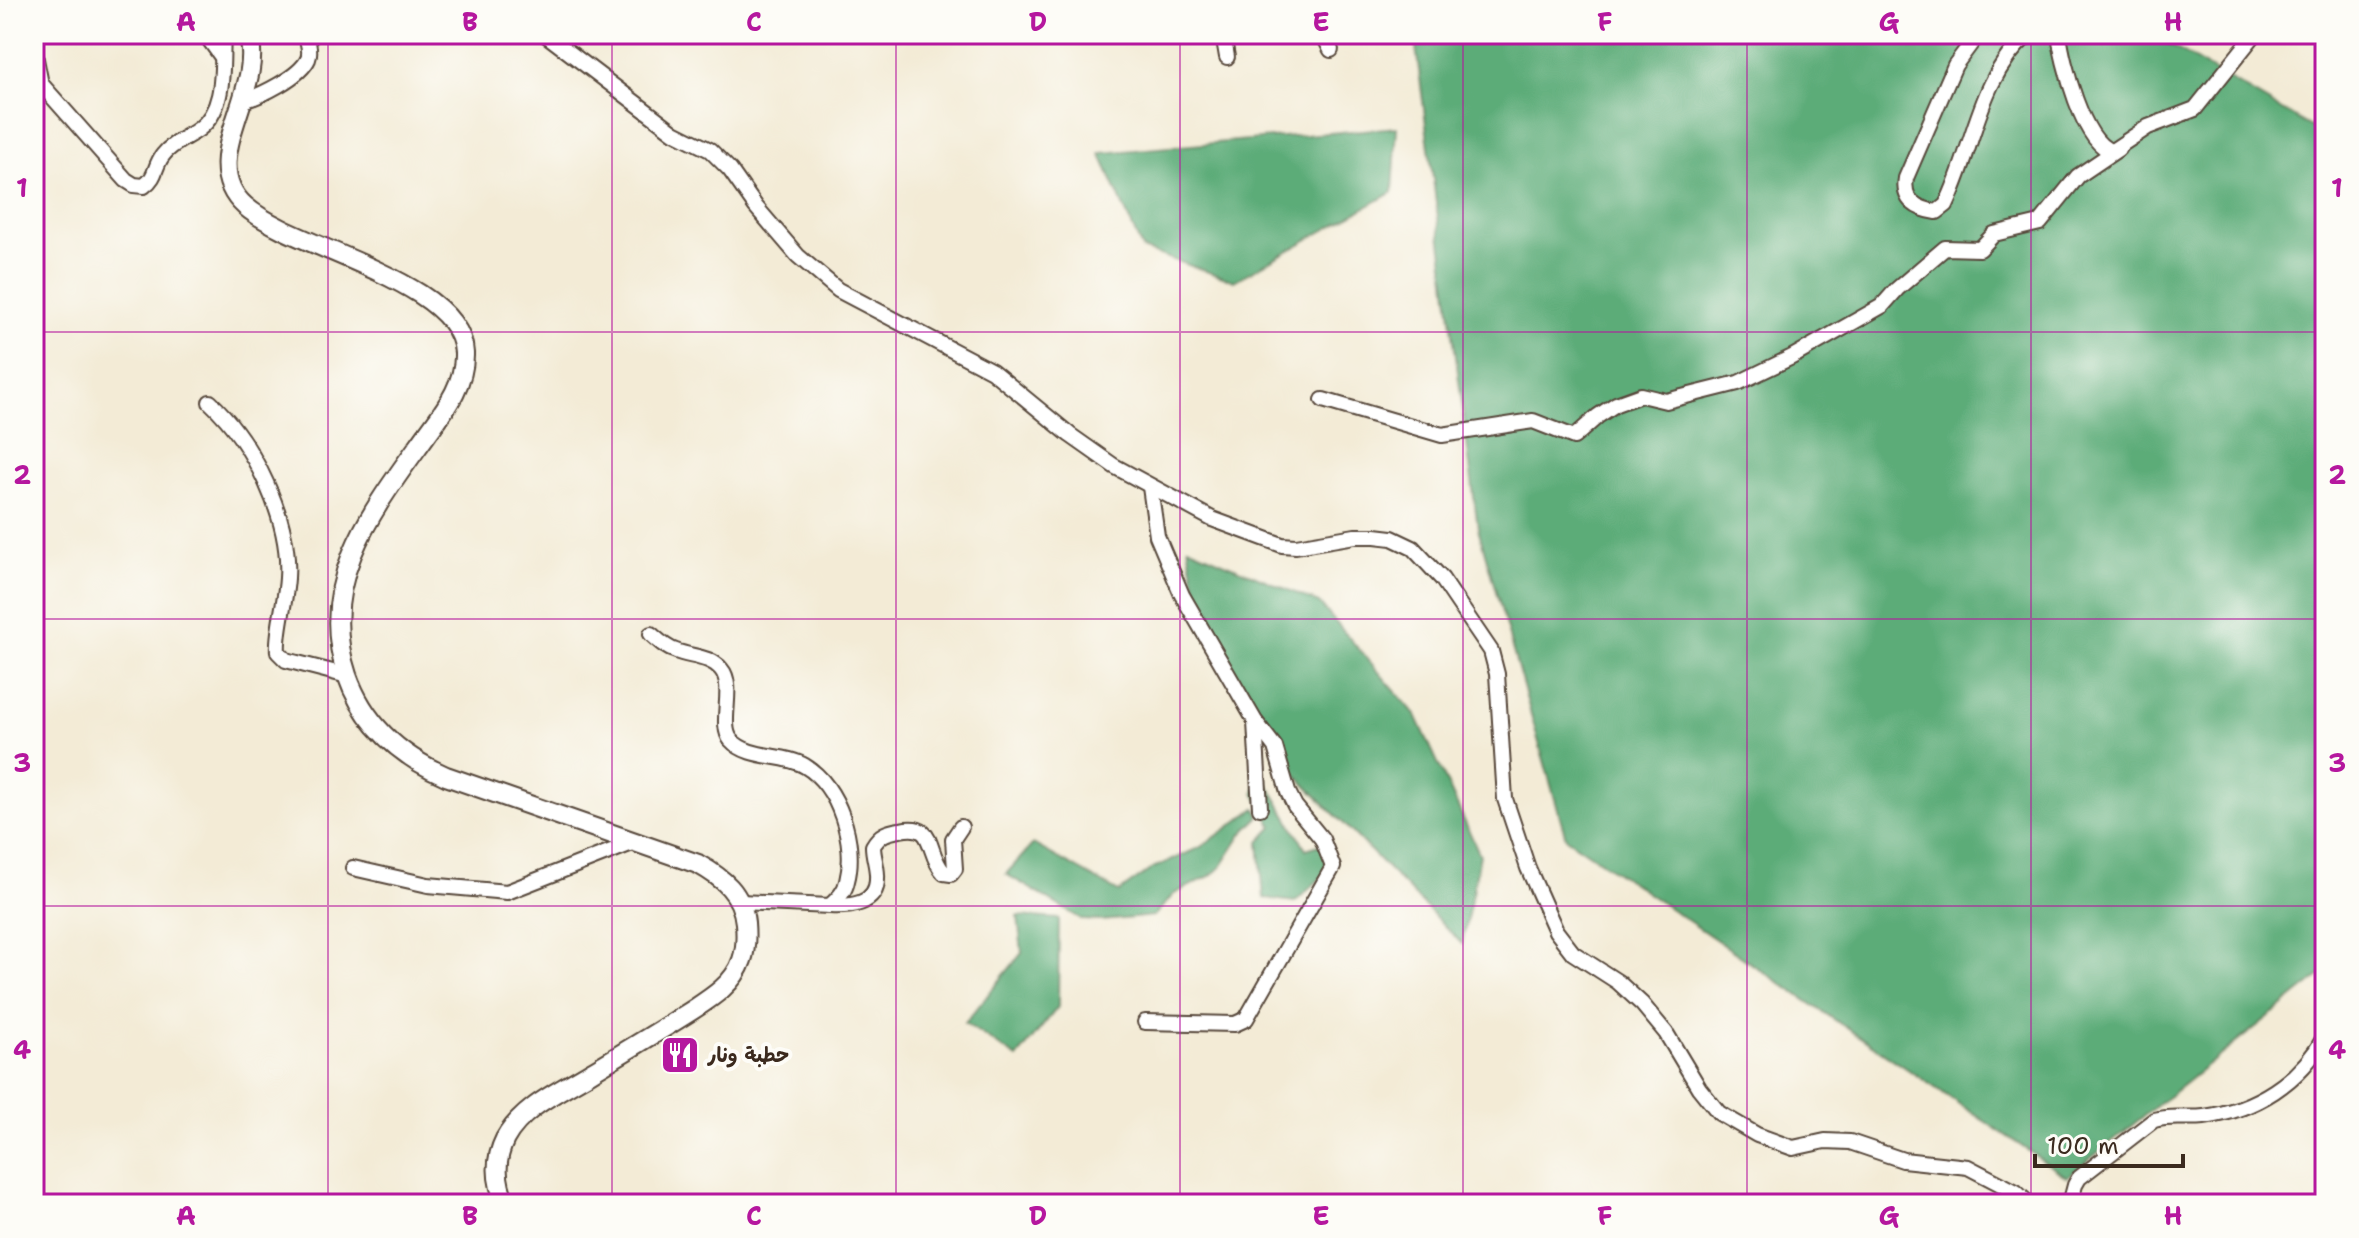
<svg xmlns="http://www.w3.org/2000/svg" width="2359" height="1238" viewBox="0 0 2359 1238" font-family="'Shantell Sans','Playpen Sans Arabic',sans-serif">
<rect width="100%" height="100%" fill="#fdfcf7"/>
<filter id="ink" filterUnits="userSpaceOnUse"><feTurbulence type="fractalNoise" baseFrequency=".0125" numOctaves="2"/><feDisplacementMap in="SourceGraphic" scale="16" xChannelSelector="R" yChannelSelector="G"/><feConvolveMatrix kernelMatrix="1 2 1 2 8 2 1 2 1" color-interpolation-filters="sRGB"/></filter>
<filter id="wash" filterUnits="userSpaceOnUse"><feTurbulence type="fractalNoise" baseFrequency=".006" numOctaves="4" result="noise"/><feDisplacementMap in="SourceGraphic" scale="32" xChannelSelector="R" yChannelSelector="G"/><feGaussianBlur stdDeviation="1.8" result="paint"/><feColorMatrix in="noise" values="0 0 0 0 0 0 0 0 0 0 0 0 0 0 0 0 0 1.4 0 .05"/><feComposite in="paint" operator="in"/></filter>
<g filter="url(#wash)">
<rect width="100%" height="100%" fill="#f3ebd6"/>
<!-- forest -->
<g fill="#5cac78" stroke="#4c6b4b" stroke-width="2">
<polygon points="1420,34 2151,34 2325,135 2325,972 2067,1177 1566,838 1478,528 1416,47"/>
<polygon points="1397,127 1393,192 1234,281 1142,249 1100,153"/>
<polygon points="1188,547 1319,603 1416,715 1480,855 1462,944 1296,775 1204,633"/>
<polygon points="1261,773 1306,849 1319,845 1335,865 1295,902 1264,898 1259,842 1273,827 1254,793"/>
<polygon points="1256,808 1260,816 1243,833 1221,867 1210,876 1174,894 1154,916 1101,921 1083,920 1006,874 1033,844 1119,892 1153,868 1201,847"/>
<polygon points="1018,916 1059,919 1058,1007 1017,1058 965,1023 1022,953"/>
</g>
</g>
<g filter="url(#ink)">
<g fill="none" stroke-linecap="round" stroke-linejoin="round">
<defs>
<g id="minor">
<polyline points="205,34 221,56"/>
<polyline points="545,34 674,132 710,150 730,170 756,207 798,256 838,290 992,371 1070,435 1114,466 1212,519 1282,545 1296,546 1355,536 1375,536 1392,538 1413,548 1442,579 1491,651 1497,674 1505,799 1528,868 1556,931 1573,953 1618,982 1642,1004 1666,1033 1699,1088 1719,1113 1757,1135 1793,1148 1825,1141 1850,1142 1903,1160 1968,1167 2016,1192 2029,1204"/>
<polyline points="1223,34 1227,57"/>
<polyline points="1323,34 1331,50"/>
<path d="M1978 34 1955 65 1906 178C1902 201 1917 209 1937 212L1946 205C1974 149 1978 77 2029 34"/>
<path d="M2059 34C2062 60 2083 145 2112 151L2148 127 2195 109 2255 34"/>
<polyline points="884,36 885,34"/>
<polyline points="34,49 41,84"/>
<path d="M34 76 126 180 134 185 144 186C157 177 154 166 163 155 172 143 188 137 199 129 227 108 221 66 223 34"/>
<path d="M243 101C260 96 300 77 308 59 311 51 308 42 305 34"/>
<polyline points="1323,400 1442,435 1533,421 1574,437 1598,416 1616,404 1641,395 1666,401 1738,383 1792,357 1882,306 1897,289 1945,248 1980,249 1994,234 2040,223 2078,176 2118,149"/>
<path d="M210 402C253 442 291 519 287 578 286 600 276 633 278 652L286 660 348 676"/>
<path d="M651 634C659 641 666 648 676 651 690 657 710 656 721 669 736 686 718 724 731 740 749 760 784 753 805 766 839 786 857 844 847 881 845 892 838 898 830 906L740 902"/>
<polyline points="1255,722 1260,808"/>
<polyline points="353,868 428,885 507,892 632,843"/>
<path d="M830 906C849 907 877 905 877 879 878 868 873 857 873 846 880 834 887 832 900 830 937 822 925 852 944 873L951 874 955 869 953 839 961 827"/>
<polyline points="1145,1022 1235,1024 1246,1019 1333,867 1322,839 1295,806 1288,792 1275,747 1255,721 1182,595 1157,536 1150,487"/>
<path d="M2070 1204 2075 1185 2079 1178 2154 1120C2170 1115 2187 1119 2204 1117 2255 1110 2300 1082 2325 1036"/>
</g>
<path id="major" d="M248 34C267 90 194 161 245 206 295 250 461 280 464 353 465 385 445 409 427 434 375 507 315 580 347 675 364 724 400 756 446 776L698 864C723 878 742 893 745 923 746 935 746 949 742 960 734 984 711 998 691 1011 658 1032 624 1052 591 1072 562 1090 522 1107 505 1139 494 1161 496 1183 506 1204"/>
</defs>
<!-- minor casing -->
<use href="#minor" stroke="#57473a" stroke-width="18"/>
<!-- major casing -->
<use href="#major" stroke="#57473a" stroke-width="22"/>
<!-- minor -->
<use href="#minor" stroke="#fff" stroke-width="14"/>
<!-- major -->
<use href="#major" stroke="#fff" stroke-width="18"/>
</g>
</g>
<!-- grid -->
<path fill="none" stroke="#b5179e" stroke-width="2" stroke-opacity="0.55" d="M328 34V1204M612 34V1204M896 34V1204M1180 34V1204M1463 34V1204M1747 34V1204M2031 34V1204M34 332H2325M34 619H2325M34 906H2325"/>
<!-- icons -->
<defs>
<symbol id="restaurant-square" viewBox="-11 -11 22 22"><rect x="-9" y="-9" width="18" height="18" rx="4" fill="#b5179e" stroke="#fdfcf7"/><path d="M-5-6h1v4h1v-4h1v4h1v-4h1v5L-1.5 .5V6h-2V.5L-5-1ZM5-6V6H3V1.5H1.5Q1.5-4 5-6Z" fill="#fff"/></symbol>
</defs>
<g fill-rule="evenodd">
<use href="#restaurant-square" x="658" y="1033" width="44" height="44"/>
</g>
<g text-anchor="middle" stroke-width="8" stroke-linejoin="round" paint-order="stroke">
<!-- poi labels -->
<g font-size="20" font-weight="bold" fill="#3b2a1e" stroke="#fdfcf7" text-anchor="start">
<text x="708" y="1062">حطبة ونار</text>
</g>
</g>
<!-- margin -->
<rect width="2359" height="1238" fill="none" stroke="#fdfcf7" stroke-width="88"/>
<!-- scale -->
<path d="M2035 1154v12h148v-12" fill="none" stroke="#3b2a1e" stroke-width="4"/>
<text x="2047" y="1154" font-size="24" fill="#3b2a1e" stroke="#fdfcf7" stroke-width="6" paint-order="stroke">100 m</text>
<rect x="44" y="44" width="2271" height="1150" fill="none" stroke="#b5179e" stroke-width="3"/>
<g font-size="26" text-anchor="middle" font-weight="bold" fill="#b5179e">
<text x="186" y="31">A</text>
<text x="470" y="31">B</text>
<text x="754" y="31">C</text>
<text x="1038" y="31">D</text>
<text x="1321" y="31">E</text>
<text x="1605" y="31">F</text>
<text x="1889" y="31">G</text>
<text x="2173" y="31">H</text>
<text x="22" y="197">1</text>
<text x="2337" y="197">1</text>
<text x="22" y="484">2</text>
<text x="2337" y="484">2</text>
<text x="22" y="772">3</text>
<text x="2337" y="772">3</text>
<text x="22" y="1059">4</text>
<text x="2337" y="1059">4</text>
<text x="186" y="1225">A</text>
<text x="470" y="1225">B</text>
<text x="754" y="1225">C</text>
<text x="1038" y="1225">D</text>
<text x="1321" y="1225">E</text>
<text x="1605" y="1225">F</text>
<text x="1889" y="1225">G</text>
<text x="2173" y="1225">H</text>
</g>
</svg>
